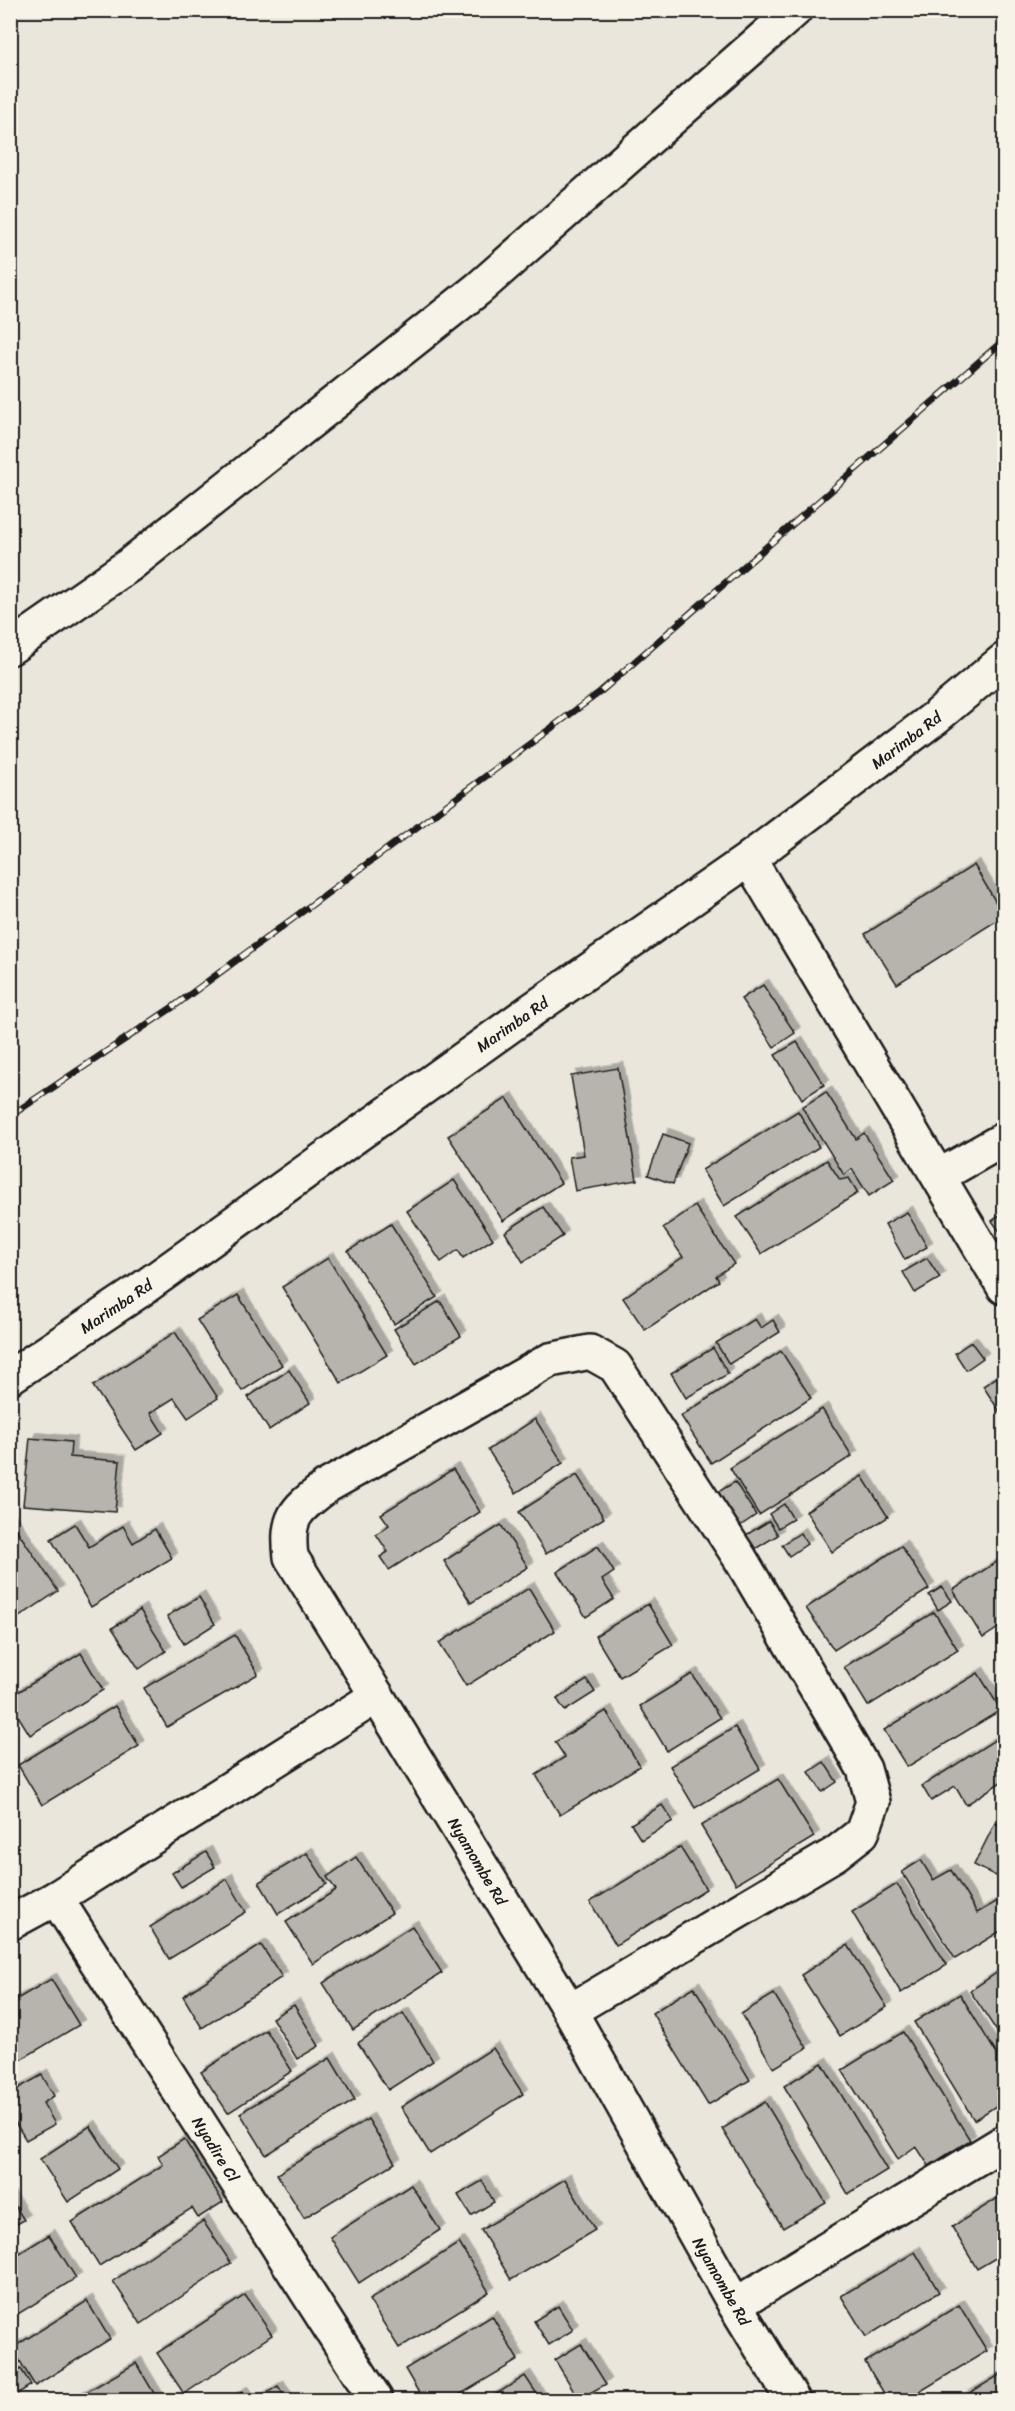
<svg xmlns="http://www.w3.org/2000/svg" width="1015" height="2411" viewBox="0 0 1015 2411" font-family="Sriracha,sans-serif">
<defs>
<filter id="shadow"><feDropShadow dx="5.5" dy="-5.5" stdDeviation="0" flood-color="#0004"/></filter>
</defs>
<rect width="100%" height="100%" fill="#eae6dc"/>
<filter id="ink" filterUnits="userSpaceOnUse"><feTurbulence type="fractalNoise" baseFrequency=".0167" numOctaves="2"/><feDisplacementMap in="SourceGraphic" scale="12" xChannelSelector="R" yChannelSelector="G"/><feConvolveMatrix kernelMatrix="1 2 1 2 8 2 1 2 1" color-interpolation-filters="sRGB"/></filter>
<g filter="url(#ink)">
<!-- building -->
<g fill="#b6b4ac" stroke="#1c1c1c" stroke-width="1.5" filter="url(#shadow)">
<polygon points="974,865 1004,916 897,984 865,934"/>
<polygon points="763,985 795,1033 774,1047 741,999"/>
<polygon points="797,1042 824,1085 802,1099 775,1055"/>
<polygon points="618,1068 637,1180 575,1191 569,1157 584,1155 571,1076"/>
<polygon points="826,1092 856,1139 864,1133 894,1180 869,1196 852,1169 844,1175 802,1107"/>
<polygon points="507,1098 561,1183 503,1221 448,1136"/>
<polygon points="798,1111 819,1147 724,1206 702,1170"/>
<polygon points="663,1134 688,1143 673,1184 648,1175"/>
<polygon points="827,1160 840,1180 849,1178 858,1193 761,1254 737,1217"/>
<polygon points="454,1180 493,1239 463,1258 458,1250 441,1262 407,1211"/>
<polygon points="695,1206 734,1264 716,1276 719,1281 645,1330 623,1298 683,1257 663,1228"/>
<polygon points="543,1207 563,1236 523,1262 505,1232"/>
<polygon points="907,1212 927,1247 905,1260 885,1224"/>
<polygon points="1004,1212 1004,1237 992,1221"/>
<polygon points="391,1224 437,1297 394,1324 348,1251"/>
<polygon points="328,1258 387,1355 341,1383 282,1287"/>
<polygon points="927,1258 940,1278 915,1293 903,1272"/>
<polygon points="238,1295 282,1365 242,1391 197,1320"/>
<polygon points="440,1301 461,1336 416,1364 394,1329"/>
<polygon points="755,1319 761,1328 773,1320 780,1332 729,1364 716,1343"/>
<polygon points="175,1332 218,1398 188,1418 174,1398 150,1413 163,1433 136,1450 93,1386"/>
<polygon points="971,1342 983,1358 966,1370 955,1353"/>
<polygon points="713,1348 728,1374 686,1398 671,1373"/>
<polygon points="781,1351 811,1398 711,1463 681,1416"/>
<polygon points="289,1370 310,1403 269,1430 248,1397"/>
<polygon points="997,1377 1004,1389 1003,1417 983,1386"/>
<polygon points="822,1409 852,1456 759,1515 730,1468"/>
<polygon points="535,1419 563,1463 516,1493 488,1450"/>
<polygon points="30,1438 71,1442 70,1457 120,1461 115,1512 23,1505"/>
<polygon points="453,1469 480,1512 389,1570 380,1557 388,1552 376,1534 389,1525 381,1514"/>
<polygon points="577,1475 604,1518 546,1554 519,1512"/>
<polygon points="862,1476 888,1517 832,1552 806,1511"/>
<polygon points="735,1482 756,1515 740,1526 718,1492"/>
<polygon points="784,1504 793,1519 778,1528 769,1514"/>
<polygon points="10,1520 58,1591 10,1623"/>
<polygon points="769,1521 778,1535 755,1549 746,1535"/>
<polygon points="75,1524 89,1547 123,1526 133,1543 155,1529 172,1558 91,1607 51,1539"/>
<polygon points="501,1525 528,1567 471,1603 444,1561"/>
<polygon points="800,1533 807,1544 789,1556 782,1545"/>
<polygon points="598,1546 614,1572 602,1580 614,1599 586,1617 557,1572"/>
<polygon points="901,1546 929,1589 834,1650 806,1608"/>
<polygon points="998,1561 1004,1572 1004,1624 983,1638 953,1590"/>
<polygon points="942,1587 952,1601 938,1610 929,1595"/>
<polygon points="529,1588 555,1631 466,1686 439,1643"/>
<polygon points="199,1597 215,1624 184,1644 167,1616"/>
<polygon points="648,1604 673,1645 620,1677 595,1636"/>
<polygon points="140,1610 166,1651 139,1669 112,1628"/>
<polygon points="934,1612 958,1650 868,1706 844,1667"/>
<polygon points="235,1635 258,1674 167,1727 144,1688"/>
<polygon points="81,1653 103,1690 30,1735 10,1703 10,1697"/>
<polygon points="978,1673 1001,1710 907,1767 884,1730"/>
<polygon points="692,1674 720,1718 667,1751 640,1706"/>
<polygon points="587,1680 595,1692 565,1711 557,1699"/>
<polygon points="115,1706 139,1746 42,1805 18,1765"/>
<polygon points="606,1711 640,1766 560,1815 536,1775 565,1757 555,1742"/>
<polygon points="735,1727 760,1769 695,1808 670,1766"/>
<polygon points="1004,1734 1004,1780 966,1805 955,1786 931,1801 922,1786"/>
<polygon points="824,1762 837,1782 822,1792 809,1772"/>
<polygon points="778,1779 814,1837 736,1884 701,1826"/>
<polygon points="662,1805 673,1821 641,1840 631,1824"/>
<polygon points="995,1823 1004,1827 1004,1880 974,1865"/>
<polygon points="680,1847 706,1889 616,1945 590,1902"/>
<polygon points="206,1852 215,1867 181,1887 172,1873"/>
<polygon points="307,1853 327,1884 278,1914 259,1882"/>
<polygon points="356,1857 392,1913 313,1964 286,1922 336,1890 327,1877"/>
<polygon points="921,1860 933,1880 951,1870 977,1913 1001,1899 1004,1905 1004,1929 955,1959 902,1872"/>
<polygon points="227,1879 246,1912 169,1959 150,1927"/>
<polygon points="897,1884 947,1965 901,1993 852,1912"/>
<polygon points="412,1926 442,1973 353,2030 323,1983"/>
<polygon points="261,1945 282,1977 202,2028 183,1996"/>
<polygon points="848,1945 887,2007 840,2036 801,1975"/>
<polygon points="1004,1968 1004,2042 970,1991"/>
<polygon points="51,1979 79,2025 10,2066 10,2003"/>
<polygon points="694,1987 750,2080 708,2105 652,2013"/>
<polygon points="774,1994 807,2048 774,2068 741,2014"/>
<polygon points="960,1994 1004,2066 1004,2101 974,2120 914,2022"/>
<polygon points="294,2005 319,2046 297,2059 272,2018"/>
<polygon points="403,2013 433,2061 388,2090 358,2043"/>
<polygon points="266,2030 292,2071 228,2113 201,2072"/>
<polygon points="903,2032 970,2140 929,2166 916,2146 898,2159 842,2070"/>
<polygon points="493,2048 523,2094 430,2154 401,2107"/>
<polygon points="330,2058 355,2100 266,2155 240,2113"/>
<polygon points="822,2063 887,2170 848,2194 784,2086"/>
<polygon points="42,2075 54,2096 43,2103 55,2124 26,2140 10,2114 10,2093"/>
<polygon points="765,2102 826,2203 783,2228 722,2129"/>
<polygon points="368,2119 395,2163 304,2218 277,2174"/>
<polygon points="90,2126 118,2169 68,2202 40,2159"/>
<polygon points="184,2139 223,2202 198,2218 192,2208 99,2266 72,2222 163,2165 158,2156"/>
<polygon points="565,2179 595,2230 511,2280 481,2230"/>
<polygon points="482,2181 494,2202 471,2216 458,2195"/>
<polygon points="411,2185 440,2230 359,2283 330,2237"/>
<polygon points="1004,2194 1004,2253 977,2269 952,2227"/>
<polygon points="10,2198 24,2220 10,2228"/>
<polygon points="203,2221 231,2263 141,2324 113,2281"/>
<polygon points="49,2235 76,2278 10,2319 10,2259"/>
<polygon points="459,2243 489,2292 399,2348 369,2300"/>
<polygon points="915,2252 939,2292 866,2337 841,2296"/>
<polygon points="245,2295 272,2335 184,2394 157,2353"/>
<polygon points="87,2301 110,2339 35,2386 12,2348"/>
<polygon points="959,2305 987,2351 906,2400 888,2400 865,2362"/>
<polygon points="558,2306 573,2330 549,2345 534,2321"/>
<polygon points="492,2316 518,2360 451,2400 423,2400 405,2369"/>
<polygon points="581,2344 606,2384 579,2399 555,2360"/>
<polygon points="136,2363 158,2400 73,2400"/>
<polygon points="21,2369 31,2385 11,2398 10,2375"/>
<polygon points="1001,2374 1004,2380 1004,2400 958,2400"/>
<polygon points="525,2376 541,2400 487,2400"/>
<polygon points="278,2386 287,2400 255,2400"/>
<polygon points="242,2392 248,2400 229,2400"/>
</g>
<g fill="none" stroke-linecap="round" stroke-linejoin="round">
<defs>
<g id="street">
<polyline points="10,648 128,566 478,289 795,10"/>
<polyline points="749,859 1004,1287"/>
<polyline points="939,1176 1004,1139"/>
<path d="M377 1696 291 1557C286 1515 296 1510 327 1486L550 1360 590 1352 615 1366 740 1558 864 1769 873 1802 862 1833 835 1854 570 2011"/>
<polyline points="56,1898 376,2400"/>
<polyline points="10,1923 56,1898 377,1696 570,2011 735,2305 793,2400"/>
<polyline points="735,2305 1004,2142"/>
</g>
<polyline id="secondary" points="10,1377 139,1291 532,1010 749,859 936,717 1004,660"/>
</defs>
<!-- street casing -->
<use href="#street" stroke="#1c1c1c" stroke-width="38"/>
<!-- secondary casing -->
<use href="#secondary" stroke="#1c1c1c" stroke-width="38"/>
<!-- street -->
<use href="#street" stroke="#f7f3e8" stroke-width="33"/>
<!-- secondary -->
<use href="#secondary" stroke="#f7f3e8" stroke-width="33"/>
<defs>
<polyline id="rail" points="10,1116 173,1007 600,692 1004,340"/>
</defs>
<!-- rail casing -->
<use href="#rail" stroke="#1c1c1c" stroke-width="7"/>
<!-- rail -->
<use href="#rail" stroke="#f7f3e8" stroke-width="4.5" stroke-dasharray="14" stroke-linecap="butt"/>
</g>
</g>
<g text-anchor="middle" stroke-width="4.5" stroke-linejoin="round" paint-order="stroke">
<!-- street labels -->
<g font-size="16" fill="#1c1c1c" stroke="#f7f3e8">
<text transform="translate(906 740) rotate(-37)" y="6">Marimba Rd</text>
<text transform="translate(512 1024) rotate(-35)" y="6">Marimba Rd</text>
<text transform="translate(116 1306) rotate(-34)" y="6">Marimba Rd</text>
<text transform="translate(478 1861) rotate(59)" y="6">Nyamombe Rd</text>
<text transform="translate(216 2149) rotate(58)" y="6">Nyadire Cl</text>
<text transform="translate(722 2281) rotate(60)" y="6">Nyamombe Rd</text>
</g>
</g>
<!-- margin -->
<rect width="1015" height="2411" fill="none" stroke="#f7f3e8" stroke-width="36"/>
<rect x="18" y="18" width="979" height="2375" fill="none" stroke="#1c1c1c" stroke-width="2" filter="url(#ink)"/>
</svg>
